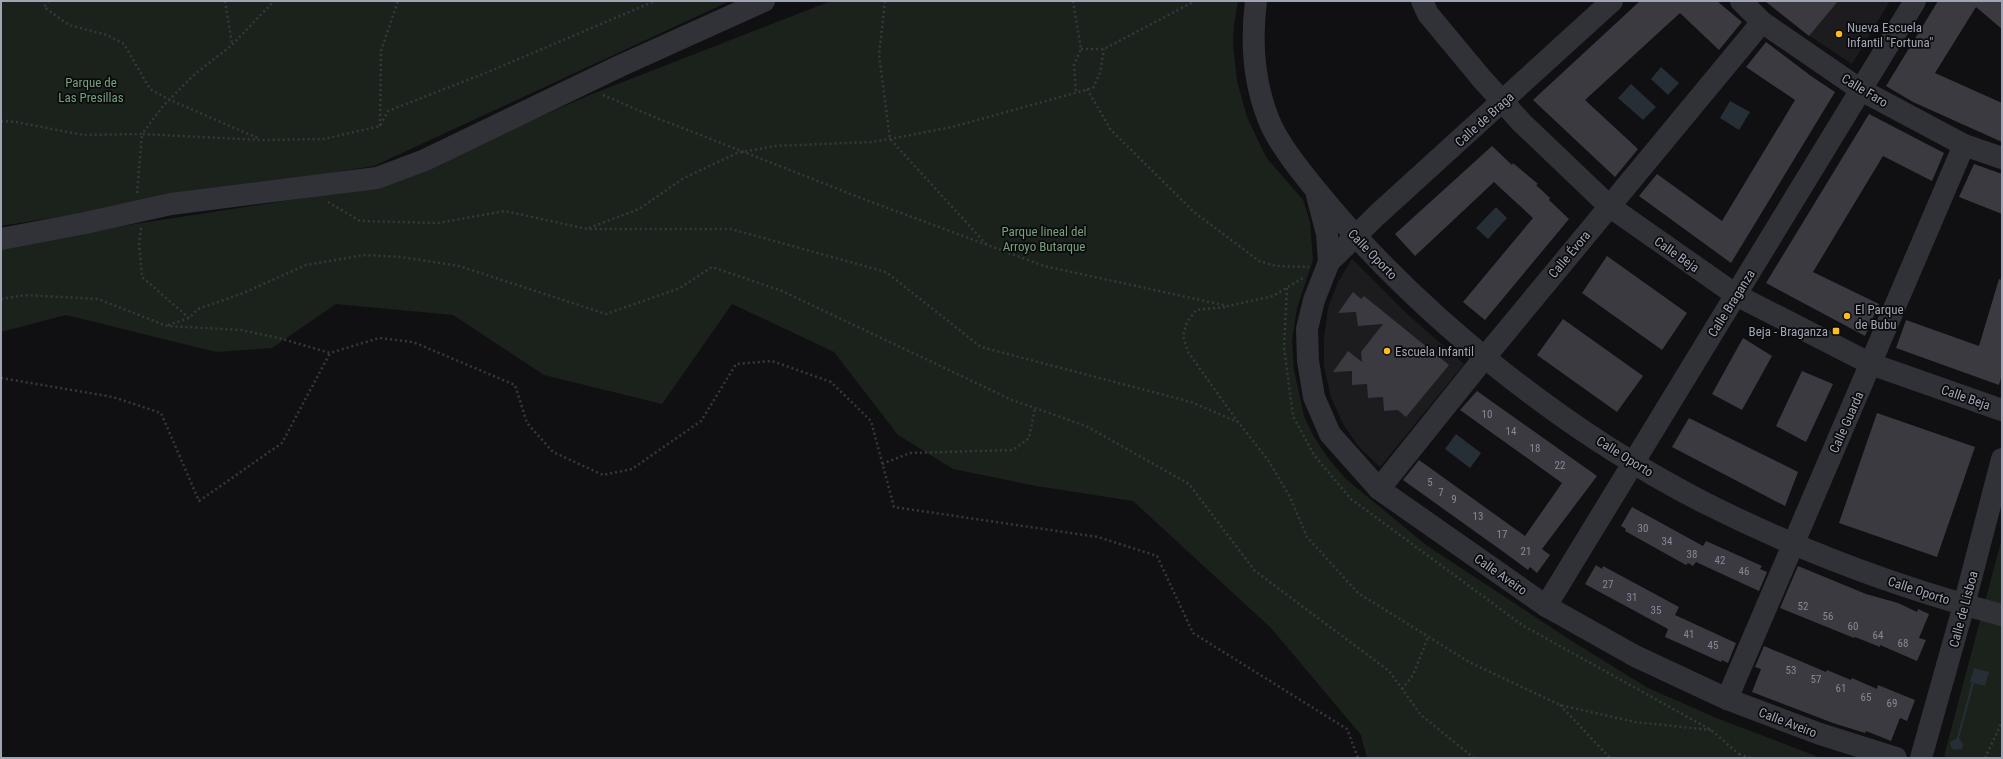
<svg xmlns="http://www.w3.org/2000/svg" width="2003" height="759" viewBox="0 0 2003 759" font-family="'Roboto Condensed',sans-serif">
<rect width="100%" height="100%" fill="#101012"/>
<!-- built -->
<g fill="#1c1c1f">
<polygon points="1765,1 1890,1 1852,64 1805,33"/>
<polygon points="1352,259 1405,312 1464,364 1380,467 1359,447 1343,424 1331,397 1324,367 1324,338 1328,308 1338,282"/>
</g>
<!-- green -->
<g fill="#1a221b">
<polygon points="1,1 730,1 374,166 1,226"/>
<polygon points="831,1 1238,1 1234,24 1233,44 1237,81 1247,117 1266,157 1303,200 1310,222 1313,260 1297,308 1292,341 1294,370 1304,416 1314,437 1328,458 1346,479 1426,545 1575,643 1648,688 1719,719 1821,758 1367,758 1361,735 1271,628 1133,501 1036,486 953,469 898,435 834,352 732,304 662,404 544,375 453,315 336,304 272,348 216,352 66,315 1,332 1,250 45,238 381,186 592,94"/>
<polygon points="2002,538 2002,758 1953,758 1944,756"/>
</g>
<!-- water -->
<g fill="#262e36">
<polygon points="1661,67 1679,83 1668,95 1651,79"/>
<polygon points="1631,84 1656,107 1643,120 1618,98"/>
<polygon points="1730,101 1750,112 1739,130 1720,118"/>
<polygon points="1496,207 1507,218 1488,239 1476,228"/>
<polygon points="1456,434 1481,453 1470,468 1445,449"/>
<polygon points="1974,668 1989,672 1985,686 1974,683 1959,738 1963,744 1962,749 1954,750 1951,747 1950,742 1957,738 1972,682 1970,682"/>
</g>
<!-- building -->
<g fill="#3a3a40">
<polygon points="1640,1 1717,1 1742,22 1719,50 1680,13 1585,100 1638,149 1615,177 1533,100"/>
<polygon points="1765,1 1838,1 1809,36"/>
<polygon points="1938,1 2002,1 2002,29 1976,7 1935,73 2002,103 2002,142 1913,102 1886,86"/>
<polygon points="1766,42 1811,76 1835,92 1731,263 1639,196 1657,174 1722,221 1795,100 1746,67"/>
<polygon points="1869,114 1944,153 1932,181 1883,156 1813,272 1879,304 1865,336 1766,283"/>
<polygon points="1492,146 1512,165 1513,163 1538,184 1536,185 1550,198 1549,200 1569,219 1485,320 1463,302 1533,218 1494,182 1415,256 1395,234"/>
<polygon points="1974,164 2002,174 2002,214 1959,197"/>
<polygon points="1607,256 1687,313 1662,350 1582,293"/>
<polygon points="1999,279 2002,280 2002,374 1999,385 1896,348 1906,320 1979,346"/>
<polygon points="1353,292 1361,299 1364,296 1449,365 1406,417 1398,410 1384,411 1383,397 1368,398 1367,384 1352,385 1352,371 1333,372 1348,351 1362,362 1361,352 1383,324 1358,326 1356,312 1338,313"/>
<polygon points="1563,319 1643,376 1617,412 1537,355"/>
<polygon points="1743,338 1772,356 1742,410 1712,394"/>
<polygon points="1802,371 1833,384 1806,442 1776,426"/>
<polygon points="1477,391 1597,476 1542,549 1550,555 1537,573 1530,567 1528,570 1512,558 1403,480 1419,460 1525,536 1562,483 1460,410"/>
<polygon points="1877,413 1975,447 1937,557 1839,523"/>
<polygon points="1689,418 1798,472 1785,506 1672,447"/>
<polygon points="1632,507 1703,546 1706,541 1762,566 1760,569 1767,572 1759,591 1696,562 1693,566 1688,563 1686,565 1625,531 1626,529 1621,526"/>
<polygon points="1596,565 1602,569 1603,566 1679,607 1675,615 1736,643 1728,663 1722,660 1721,662 1665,637 1668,629 1585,584"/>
<polygon points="1798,566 1866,594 1898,603 1917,612 1918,609 1929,614 1919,638 1926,640 1917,661 1880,645 1880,647 1855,637 1854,638 1780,608"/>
<polygon points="1764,646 1826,672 1827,670 1851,680 1852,678 1877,689 1878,685 1915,700 1907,721 1900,718 1891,741 1866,731 1865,733 1833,723 1752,692 1761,669 1755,667"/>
</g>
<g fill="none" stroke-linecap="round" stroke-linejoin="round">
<!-- path -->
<g stroke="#37383e" stroke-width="2.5" stroke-dasharray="2 3" stroke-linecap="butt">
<polyline points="49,1 44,7 69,25 107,35 124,44 150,89 170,100 260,139"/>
<polyline points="225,1 232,44"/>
<polyline points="885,1 879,55 890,139 987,245"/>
<polyline points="1073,1 1081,49 1074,65 1076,92"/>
<polyline points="1081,49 1104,49 1195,1"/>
<polyline points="1087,89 1111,130 1194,212 1259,261 1276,266 1309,267"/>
<polyline points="603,95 647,114 866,200 1044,266 1228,306 1273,296 1303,278"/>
<polyline points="1,121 16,122 83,135 142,134 163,106 195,74 232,45 274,1"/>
<polyline points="380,126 381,51 398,1"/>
<polyline points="137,193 142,134 262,140 324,139 380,126 388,111 488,72 655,1"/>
<polyline points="328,202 360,221 438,223 505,211 587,229 731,229 886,272 981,347 1191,402 1238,422"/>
<polyline points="141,228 139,243 142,277 189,318"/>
<polyline points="589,228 639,209 684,178 737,153 775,146 871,142 890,139 952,127 1093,88 1100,73 1104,49"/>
<polyline points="1287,288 1284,347 1293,416 1314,455 1351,499 1522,625 1711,730 1739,754 1740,758"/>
<polyline points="1,299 25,295 98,299 167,326 241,330 279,338 330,353 379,338 413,342 515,385 527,423 553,452 603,475 632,469 701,421 736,364 772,361 831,382 871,421 894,507 1098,537 1157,556 1193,633 1347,729 1358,758"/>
<polyline points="1225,307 1196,310 1187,322 1183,336 1188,352 1238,422 1268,460 1290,497 1307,537 1358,593 1469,662 1560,705 1635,722 1711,730"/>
<polyline points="168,325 189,318 198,309 241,294 306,265 364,255 401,257 459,266 606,314 680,288 712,267 782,291 1012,400 1086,426 1189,484 1255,571 1389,671 1421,715 1474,758"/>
<polyline points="1,378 113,397 161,413 199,501 282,443 330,353"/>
<polyline points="882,464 910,453 1013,450 1029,438 1035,408"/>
<polyline points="1402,689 1413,675 1428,637"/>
<polyline points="1560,705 1610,758"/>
<polyline points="1739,754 1751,758"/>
<polyline points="1985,758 2002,722"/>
</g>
<!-- minor -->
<g stroke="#313237" stroke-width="22">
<path d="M1256 1C1251 41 1253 80 1268 118 1278 145 1307 179 1326 202 1425 320 1566 432 1703 502 1798 550 1899 588 2002 615"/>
<polyline points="1422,1 1428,14 1482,79 1522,123 1609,206 1736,295 1871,364 2002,410"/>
<polyline points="1612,1 1377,215 1329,262 1314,300 1307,329 1308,361 1314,397 1330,434 1379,489 1546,606 1635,656 1727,699 1820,734 1896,758"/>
<polyline points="1741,1 1762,22 1861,90 1964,145 2002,158"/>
<polyline points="1317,195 1327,234 1329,262"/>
<polyline points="1,239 85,223 171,204 377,178 425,160 620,66 764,1"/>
<polyline points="1379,489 1485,357 1762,22"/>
<polyline points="1546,606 1915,1"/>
<polyline points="1727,699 1964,145"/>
<polyline points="1921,758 1964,605 2002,459"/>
</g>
</g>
<!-- markers -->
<g fill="#fdbd1c" stroke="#0b0b0d" stroke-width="1.5">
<circle cx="1839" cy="34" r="4"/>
<circle cx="1847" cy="316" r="4"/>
<rect x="1832" y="327" width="8" height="8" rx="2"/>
<circle cx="1387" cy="351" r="4"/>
</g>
<g text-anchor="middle" stroke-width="3.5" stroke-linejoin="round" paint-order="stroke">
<!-- number labels -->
<g font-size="11" fill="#868a97">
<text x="1487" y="418">10</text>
<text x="1511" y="435">14</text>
<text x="1535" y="452">18</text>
<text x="1560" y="469">22</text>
<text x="1430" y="486">5</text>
<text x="1441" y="496">7</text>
<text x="1454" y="503">9</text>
<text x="1478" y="520">13</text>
<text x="1643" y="532">30</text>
<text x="1502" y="538">17</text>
<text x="1667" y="545">34</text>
<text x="1526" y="555">21</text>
<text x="1692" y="558">38</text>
<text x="1720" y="564">42</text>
<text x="1744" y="575">46</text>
<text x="1608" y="588">27</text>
<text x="1632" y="601">31</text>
<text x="1803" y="610">52</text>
<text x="1656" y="614">35</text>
<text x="1828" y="620">56</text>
<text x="1853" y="630">60</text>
<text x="1689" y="638">41</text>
<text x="1878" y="639">64</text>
<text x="1903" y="647">68</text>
<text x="1713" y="649">45</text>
<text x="1791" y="674">53</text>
<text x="1816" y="683">57</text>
<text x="1841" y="692">61</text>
<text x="1866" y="701">65</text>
<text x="1892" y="707">69</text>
</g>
<!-- poi labels -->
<g font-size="13" fill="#a0a5b4" stroke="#0b0b0d" text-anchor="start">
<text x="1847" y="32">Nueva Escuela<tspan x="1847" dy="15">Infantil "Fortuna"</tspan></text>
<text x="1855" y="314">El Parque<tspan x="1855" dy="15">de Bubu</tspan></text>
<text x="1828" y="336" text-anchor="end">Beja - Braganza</text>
<text x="1395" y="356">Escuela Infantil</text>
</g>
<!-- park labels -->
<g font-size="13" fill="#76a07a" stroke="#0b0b0d">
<text x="91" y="87">Parque de<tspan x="91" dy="15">Las Presillas</tspan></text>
<text x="1044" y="236">Parque lineal del<tspan x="1044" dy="15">Arroyo Butarque</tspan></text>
</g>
<!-- street labels -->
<g font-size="13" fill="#a0a5b4" stroke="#0b0b0d">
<text transform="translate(1865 90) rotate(31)" y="5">Calle Faro</text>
<text transform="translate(1484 119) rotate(-42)" y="5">Calle de Braga</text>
<text transform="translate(1373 254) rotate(46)" y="5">Calle Oporto</text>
<text transform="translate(1569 254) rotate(-50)" y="5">Calle Évora</text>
<text transform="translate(1677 254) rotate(35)" y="5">Calle Beja</text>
<text transform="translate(1731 303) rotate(-58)" y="5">Calle Braganza</text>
<text transform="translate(1966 397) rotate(19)" y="5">Calle Beja</text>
<text transform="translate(1846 422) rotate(-66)" y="5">Calle Guarda</text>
<text transform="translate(1625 456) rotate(32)" y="5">Calle Oporto</text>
<text transform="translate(1501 574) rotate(35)" y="5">Calle Aveiro</text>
<text transform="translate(1919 590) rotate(18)" y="5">Calle Oporto</text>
<text transform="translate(1963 609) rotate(-75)" y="5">Calle de Lisboa</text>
<text transform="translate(1788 722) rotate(21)" y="5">Calle Aveiro</text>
</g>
</g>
<!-- border -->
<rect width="2003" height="759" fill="none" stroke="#a0a5b4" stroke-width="4"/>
</svg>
